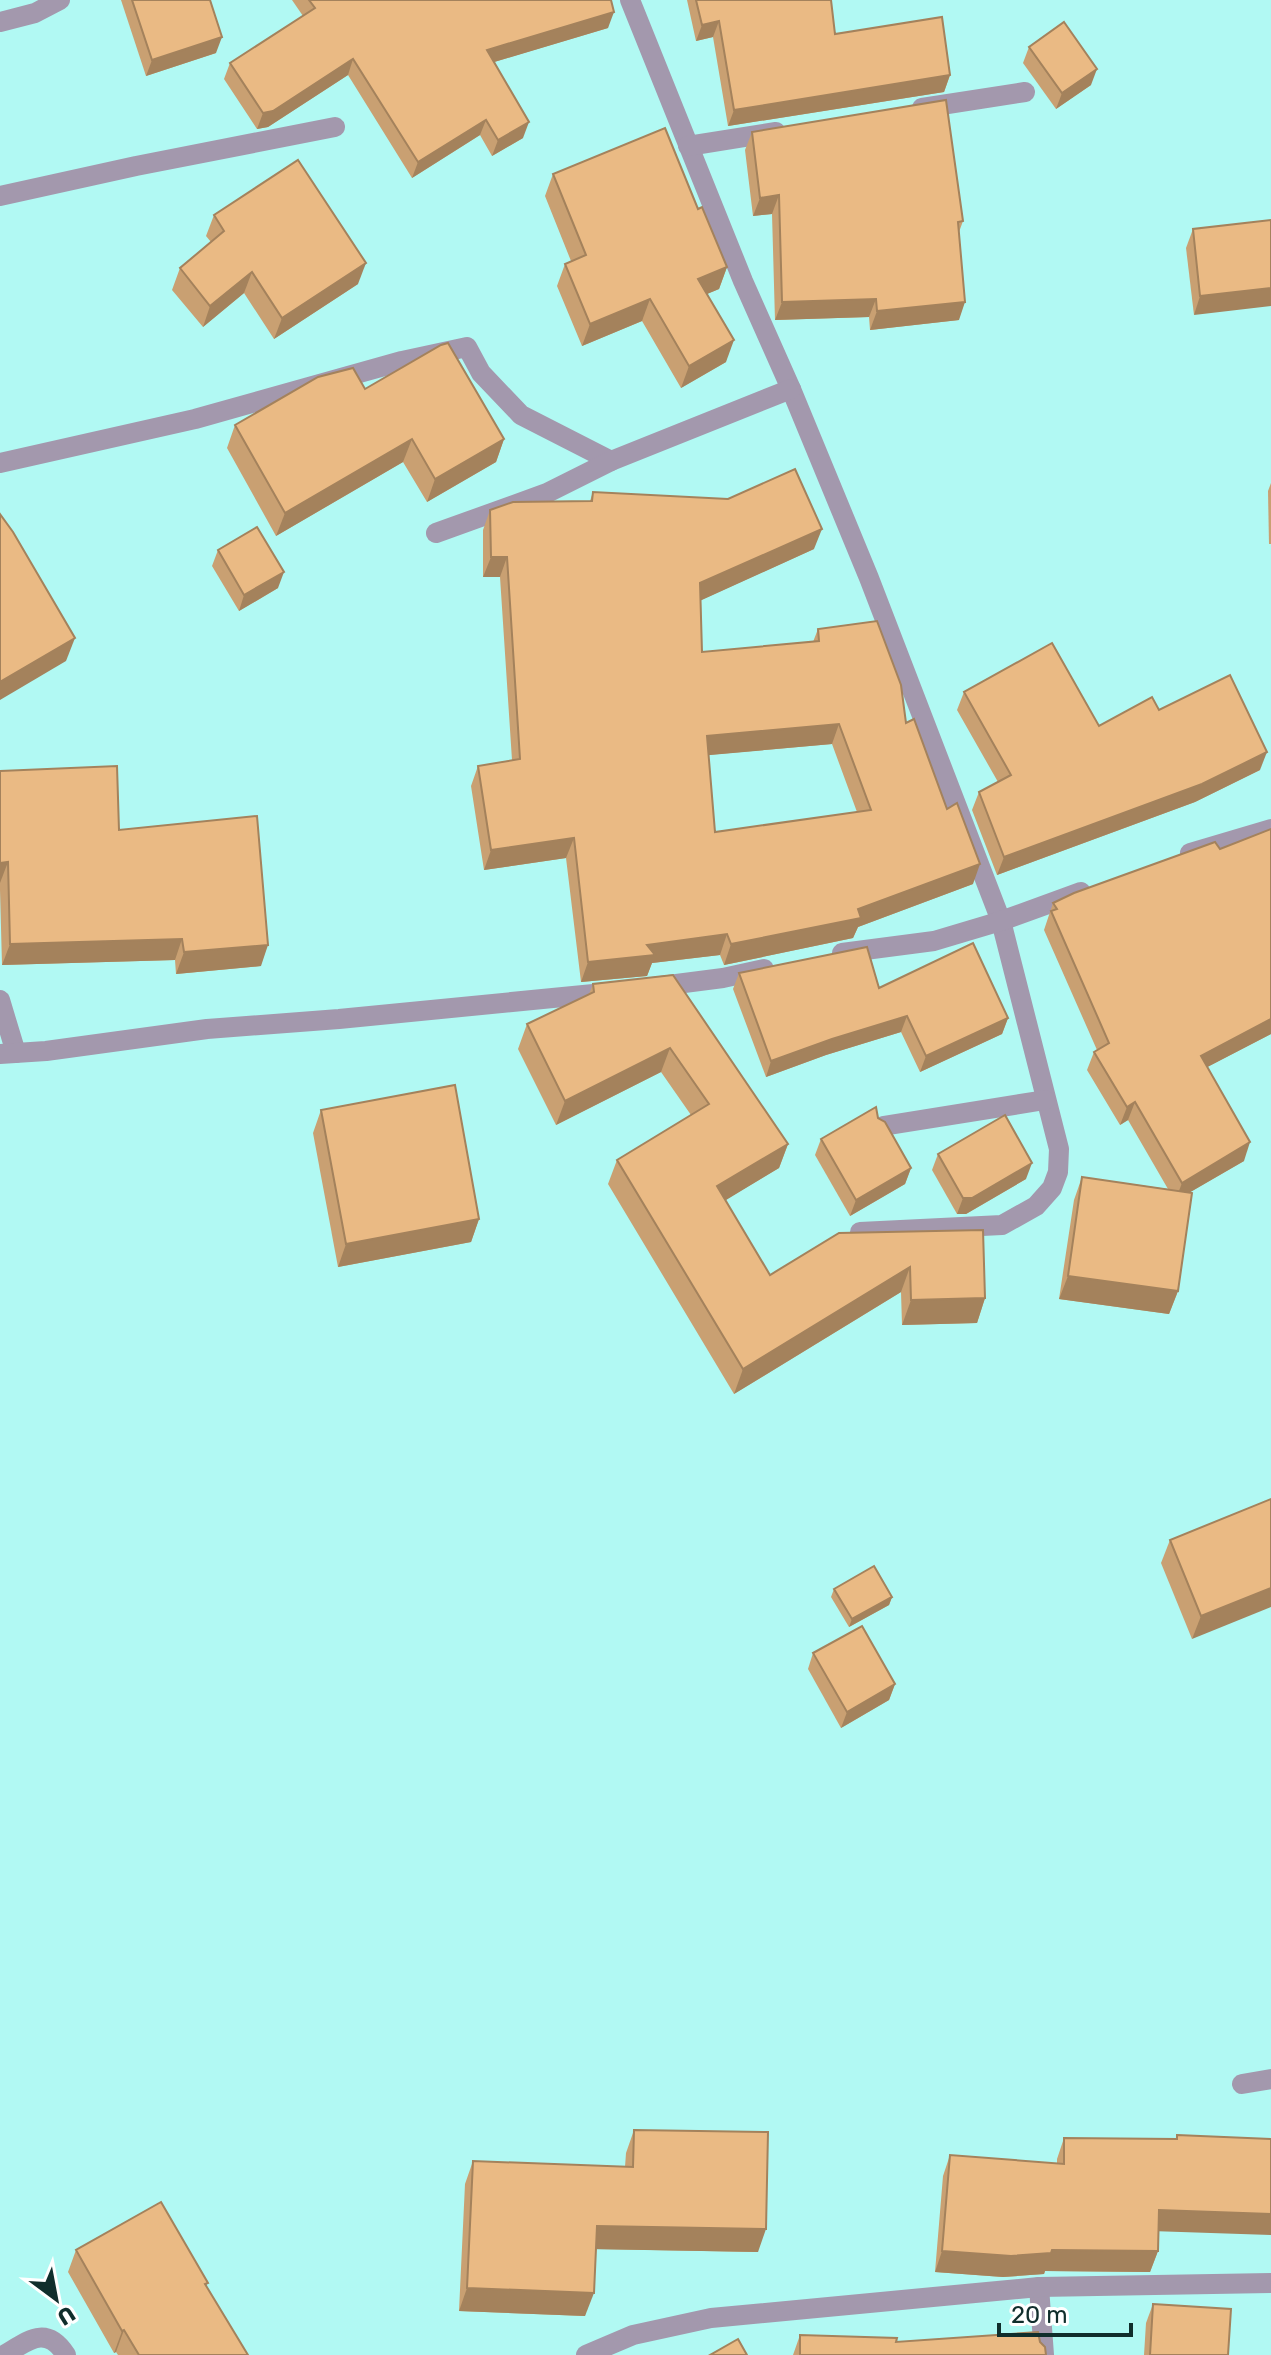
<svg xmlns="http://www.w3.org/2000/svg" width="1271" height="2355" viewBox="0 0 1271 2355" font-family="Rubik,sans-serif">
<rect width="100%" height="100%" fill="#b1f9f3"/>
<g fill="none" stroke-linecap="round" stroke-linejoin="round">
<!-- minor -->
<g stroke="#a398ad" stroke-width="20">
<polyline points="630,0 743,281 791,389 869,578 1001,921 1059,1149 1058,1172 1052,1188 1036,1206 1002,1225 860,1232"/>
<polyline points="0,22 35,13 60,0"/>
<polyline points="922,108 1025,92"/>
<polyline points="688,146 776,132"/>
<polyline points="0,196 136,166 335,127"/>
<polyline points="0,463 195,419 402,361 467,347 481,373 521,415 611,461"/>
<polyline points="436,533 547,493 611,461 791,389"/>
<polyline points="1190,853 1271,829"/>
<polyline points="842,953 934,941 1001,921 1081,892"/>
<polyline points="653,987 723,978 764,969"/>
<polyline points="0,1000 16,1053"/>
<polyline points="0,1054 46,1051 207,1029 339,1019 614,992"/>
<polyline points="883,1126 1045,1100"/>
<polyline points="1242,2084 1271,2079"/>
<polyline points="1039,2287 1044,2355"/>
<path d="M4 2355C28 2341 46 2324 66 2355"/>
<polyline points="586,2355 633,2335 711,2318 1039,2287 1271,2283"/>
</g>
</g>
<!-- wall -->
<g fill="#c9a072" fill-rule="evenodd">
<polygon points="121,0 210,0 216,53 146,76"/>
<polygon points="292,0 611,0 608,28 494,62 523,138 492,156 480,135 412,178 348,75 268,127 257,129 224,79 230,63 303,16"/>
<polygon points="687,0 831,0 835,34 950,75 944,92 728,126 713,37 696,41"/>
<polygon points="1029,47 1091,85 1056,109 1023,63"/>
<polygon points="752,132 963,221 959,232 959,320 870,330 869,317 775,320 772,214 753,216 745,150"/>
<polygon points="553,174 698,209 727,267 719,289 707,294 726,362 681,388 642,321 582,346 557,286 565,264 571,261 545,196"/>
<polygon points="214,215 358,284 274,339 244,293 203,327 172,290 180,268 211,242 206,236"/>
<polygon points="1271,220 1194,315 1186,248 1193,229"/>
<polygon points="365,389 504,439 496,462 427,502 403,462 276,536 227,448 235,425"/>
<polygon points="1271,483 1271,544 1269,544 1268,491"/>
<path d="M593 492 814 549 701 600 702 652 813 642 818 629 906 723 973 884 858 927 853 938 724 965 720 955 652 963 647 976 581 982 566 858 484 870 471 786 478 766 512 760 500 577H483V530L490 510 590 501ZM832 744 857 812 715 832 708 755Z"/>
<polygon points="218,550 278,588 239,611 212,566"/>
<polygon points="964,692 1099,726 1159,710 1260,770 1195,802 997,875 972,810 979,792 998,782 957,710"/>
<polygon points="0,771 119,830 261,966 176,974 175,960 2,965 0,890"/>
<polygon points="1271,829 1271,1034 1207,1067 1244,1161 1190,1192 1178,1291 1169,1314 1059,1299 1074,1200 1082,1177 1168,1189 1128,1120 1120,1125 1087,1070 1094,1052 1097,1050 1044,930 1053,903 1220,849"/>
<polygon points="739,973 879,988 1008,1018 1002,1034 920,1072 901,1032 826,1055 766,1077 733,989"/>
<polygon points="593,984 788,1144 779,1168 725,1200 770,1275 839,1233 985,1298 977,1323 902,1325 901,1292 734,1394 608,1184 617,1160 691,1115 661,1072 556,1125 518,1049 527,1024 589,994"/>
<polygon points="321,1110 479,1219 471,1242 338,1267 313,1133"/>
<polygon points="878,1118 911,1168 905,1184 850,1216 815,1155 821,1139"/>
<polygon points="938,1154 1026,1179 966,1214 957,1214 932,1170"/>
<polygon points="1271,1499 1192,1639 1161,1563 1170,1540"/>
<polygon points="834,1589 892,1597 889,1605 849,1627 831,1597"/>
<polygon points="813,1653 895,1684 889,1700 841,1728 808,1669"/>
<polygon points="634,2130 758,2252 596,2249 585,2316 459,2311 465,2184 473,2161 625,2167 626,2153"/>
<polygon points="1177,2135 1158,2231 1158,2251 1150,2272 1045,2271 1044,2274 1003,2277 935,2272 943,2176 950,2155 1057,2164 1057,2159 1064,2138 1176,2139"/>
<polygon points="76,2250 208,2283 206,2286 248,2355 118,2355 116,2352 114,2353 68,2272"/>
<polygon points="1153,2304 1228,2355 1144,2355 1146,2323"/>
<polygon points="800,2335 896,2342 1040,2342 1046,2355 793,2355"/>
</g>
<!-- shaded-wall -->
<g fill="#a4825c">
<polygon points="614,12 608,28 481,66 487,50"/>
<polygon points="719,21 713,37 696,41 702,25"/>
<polygon points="222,37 216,53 146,76 152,60"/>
<polygon points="353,59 348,75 268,127 257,129 263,113"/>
<polygon points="1097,69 1091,85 1056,109 1062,93"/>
<polygon points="950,75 944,92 728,126 734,110"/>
<polygon points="486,120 480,135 412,178 418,162"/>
<polygon points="529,122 523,138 492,156 498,140"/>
<polygon points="779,195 772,214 753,216 760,198"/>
<polygon points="366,263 358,284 274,339 282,318"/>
<polygon points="727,267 719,289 690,301 698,279"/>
<polygon points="252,272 244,293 203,327 210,306"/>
<polygon points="1271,288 1271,306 1194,315 1200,296"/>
<polygon points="650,299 642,321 582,346 590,324"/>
<polygon points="876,299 869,317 775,320 782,302"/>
<polygon points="965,302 959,320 870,330 877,311"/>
<polygon points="734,340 726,362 681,388 689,366"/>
<polygon points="412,439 403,462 276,536 285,513"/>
<polygon points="504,439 496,462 427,502 435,479"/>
<polygon points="822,529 814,549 693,604 700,583"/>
<polygon points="491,557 507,557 500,577 483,577"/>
<polygon points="284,572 278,588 239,611 244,595"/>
<polygon points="75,638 66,661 0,700 0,682"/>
<polygon points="839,724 832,744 699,756 707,736"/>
<polygon points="1267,752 1260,770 1195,802 997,875 1004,857"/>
<polygon points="574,838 566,858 484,870 491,850"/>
<polygon points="8,862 0,883 0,863"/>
<polygon points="980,864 973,884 858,927 853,938 724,965 731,944 858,909"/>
<polygon points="727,934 720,955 652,963 647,976 581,982 588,962 647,945"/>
<polygon points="182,939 175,960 2,965 10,944"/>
<polygon points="268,945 261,966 176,974 184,952"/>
<polygon points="907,1016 901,1032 826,1055 766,1077 771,1061 832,1039"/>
<polygon points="1008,1018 1002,1034 920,1072 926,1056"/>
<polygon points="1271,1019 1271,1034 1194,1074 1201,1056"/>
<polygon points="670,1048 661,1072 556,1125 565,1101"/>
<polygon points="1135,1102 1128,1120 1120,1125 1127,1107"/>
<polygon points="1250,1142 1244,1161 1175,1201 1182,1183"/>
<polygon points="788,1144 779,1168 708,1211 717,1186"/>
<polygon points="1032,1163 1026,1179 966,1214 957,1214 963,1198"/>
<polygon points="911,1168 905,1184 850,1216 856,1200"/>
<polygon points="479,1219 471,1242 338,1267 346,1244"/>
<polygon points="910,1267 901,1292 734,1394 743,1369"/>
<polygon points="1068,1276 1178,1291 1169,1314 1059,1299"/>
<polygon points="985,1298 977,1323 902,1325 911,1300"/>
<polygon points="1271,1588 1271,1607 1192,1639 1201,1616"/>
<polygon points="892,1597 889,1605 849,1627 852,1619"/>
<polygon points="895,1684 889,1700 841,1728 847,1712"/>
<polygon points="1159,2210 1271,2214 1271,2235 1151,2231"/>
<polygon points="597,2226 766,2229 758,2252 588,2249"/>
<polygon points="1052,2250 1158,2251 1150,2272 1045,2271 1044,2274 1003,2277 935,2272 942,2251"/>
<polygon points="467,2288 594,2293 585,2316 459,2311"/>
<polygon points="124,2330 116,2352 114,2353 122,2331"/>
</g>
<!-- building -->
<g fill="#eaba84" stroke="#a4825c" stroke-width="2" fill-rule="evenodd">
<polygon points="132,0 210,0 222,37 152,60"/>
<polygon points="309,0 611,0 614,12 487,50 529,122 498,140 486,120 418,162 353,59 273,111 263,113 230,63 315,8"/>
<polygon points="696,0 831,0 835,34 942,17 950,75 734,110 719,21 702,25"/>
<polygon points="1064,22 1097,69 1062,93 1029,47"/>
<polygon points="946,100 963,221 958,222 965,302 877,311 876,299 782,302 779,195 760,198 752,132"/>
<polygon points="665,128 698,209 702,207 727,267 698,279 734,340 689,366 650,299 590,324 565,264 586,255 553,174"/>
<polygon points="298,160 366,263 282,318 252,272 210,306 180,268 224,231 214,215"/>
<polygon points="1271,220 1271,288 1200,296 1193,229"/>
<polygon points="448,343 504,439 435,479 412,439 285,513 235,425 318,377 353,368 365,389 441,345"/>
<path d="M795 469 822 529 700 583 702 652 819 641 818 629 877 621 901 685 906 723 914 719 947 809 957 803 980 864 858 909 861 918 731 944 727 934 647 945 655 955 588 962 574 838 491 850 478 766 520 759 507 557H491L490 510 513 502 592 501 593 492 728 499ZM839 724 871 810 715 832 707 736Z"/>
<polygon points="0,514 13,532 75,638 0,682"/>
<polygon points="257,527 284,572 244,595 218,550"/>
<polygon points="1052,643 1099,726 1152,697 1159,710 1230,675 1267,752 1202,784 1004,857 979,792 1011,775 964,692"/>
<polygon points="117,766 119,830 257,816 268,945 184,952 182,939 10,944 8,862 0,863 0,771"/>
<polygon points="1271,829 1271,1019 1201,1056 1250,1142 1182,1183 1135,1102 1127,1107 1094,1052 1109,1043 1051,911 1057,909 1053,903 1074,893 1215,842 1220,849"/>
<polygon points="973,943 1008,1018 926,1056 907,1016 832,1039 771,1061 739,973 867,947 879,988"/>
<polygon points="673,975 788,1144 717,1186 770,1275 839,1233 983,1230 985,1298 911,1300 910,1267 743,1369 617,1160 709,1104 670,1048 565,1101 527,1024 594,992 593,984"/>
<polygon points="455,1085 479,1219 346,1244 321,1110"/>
<polygon points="876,1107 878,1118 885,1122 911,1168 856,1200 821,1139"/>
<polygon points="1005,1115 1032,1163 972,1198 963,1198 938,1154"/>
<polygon points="1082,1177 1192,1193 1178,1291 1068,1276"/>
<polygon points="1271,1499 1271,1588 1201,1616 1170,1540"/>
<polygon points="874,1566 892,1597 852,1619 834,1589"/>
<polygon points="862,1626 895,1684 847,1712 813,1653"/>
<polygon points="634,2130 768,2132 766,2229 597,2226 594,2293 467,2288 473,2161 633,2167"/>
<polygon points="1177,2135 1271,2139 1271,2214 1159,2210 1158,2251 1052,2250 1051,2253 1011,2256 942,2251 950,2155 1064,2164 1064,2138 1177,2139"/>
<polygon points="161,2202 208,2283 205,2284 248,2355 139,2355 124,2330 122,2331 76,2250"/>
<polygon points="1153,2304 1231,2309 1228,2355 1150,2355"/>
<polygon points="1038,2332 1040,2342 1045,2347 1046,2355 800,2355 800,2335 897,2338 896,2342"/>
<polygon points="738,2339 747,2355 710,2355"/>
</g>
<!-- north arrow -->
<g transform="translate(56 2299) rotate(148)" stroke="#ffffff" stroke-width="6" paint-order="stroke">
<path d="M0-6L14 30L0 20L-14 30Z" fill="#102e2c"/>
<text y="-12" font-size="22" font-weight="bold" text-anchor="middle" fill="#102e2c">U</text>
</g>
<!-- scale -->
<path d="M999 2323v12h132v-12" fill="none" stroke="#102e2c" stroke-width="4"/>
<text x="1011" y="2323" font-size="24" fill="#102e2c" stroke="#ffffff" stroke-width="6" paint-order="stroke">20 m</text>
</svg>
